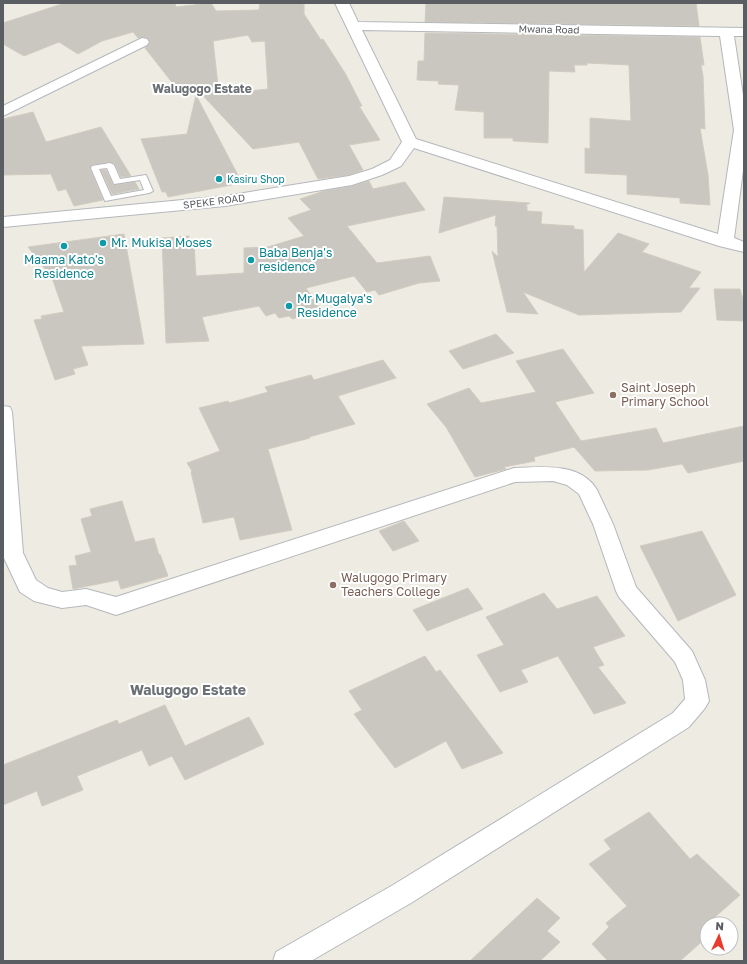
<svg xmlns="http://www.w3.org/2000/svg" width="747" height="964" viewBox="0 0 747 964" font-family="'Golos Text',sans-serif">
<rect width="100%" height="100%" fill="#edebe2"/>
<!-- building -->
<g fill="#cac7c1" stroke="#d2ccc0" fill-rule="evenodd">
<path d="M65 3H175L176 7 211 3 216 11 259 10 260 3H304V14L321 40 323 39 345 73 362 106H359L380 140 349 145 363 170 349 175 318 179 299 142 253 149 193 85 187 90H178L145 48 150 43 147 38 142 37 138 38 133 32 102 41 78 54 59 42 24 56 3 44V23ZM248 35 252 42 265 41 268 89 219 94 213 41Z"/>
<polygon points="426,3 696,3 699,26 425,22"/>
<polygon points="425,33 700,37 704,65 701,65 703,76 705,129 700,128 708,175 710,205 680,203 680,198 627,194 627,175 585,173 585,148 590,149 590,118 631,121 629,65 587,63 587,65 574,65 575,72 549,71 548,143 513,141 513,138 484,138 484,112 455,110 459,85 438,84 439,81 417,80 418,61 424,61"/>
<polygon points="196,95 242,183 168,197 166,192 162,192 141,139 187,134"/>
<polygon points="33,112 46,142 101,127 131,176 121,177 115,164 111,162 92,165 90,169 103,200 74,206 66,189 58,191 51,174 3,175 3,119"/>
<polygon points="101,170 106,170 113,185 135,182 139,189 112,194"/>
<polygon points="369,181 373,189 405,182 425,210 347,226 377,263 430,256 440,281 419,283 379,295 375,290 367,292 354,276 306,288 319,307 312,309 314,313 292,319 289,316 279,318 275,313 266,316 259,306 202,317 209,341 166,343 162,238 189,236 188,243 194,243 196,276 244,273 244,248 268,247 304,236 288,218 311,210 300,199 324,191 352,186"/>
<polygon points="444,197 530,203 525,206 527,206 527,211 542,212 541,224 574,226 574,229 583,230 584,272 618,233 649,244 642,252 701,272 689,288 700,288 681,312 579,315 523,292 538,314 507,312 492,251 498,257 497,226 495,226 496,215 439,233"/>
<polygon points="124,234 144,344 81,346 88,365 73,369 75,374 55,380 34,320 42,319 41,316 64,312 52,278 28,247"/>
<polygon points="714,289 740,289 744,303 744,321 717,320"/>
<polygon points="496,334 514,353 463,369 449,351"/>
<polygon points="563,349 594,393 555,402 581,441 656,428 663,443 744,426 744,461 688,473 682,464 648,470 595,471 574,447 534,457 535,461 504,467 506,469 475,477 446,427 427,404 469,388 481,403 536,392 516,361"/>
<polygon points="383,360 396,378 338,396 355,424 309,437 310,438 268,449 292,530 240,540 234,517 203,523 191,472 192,471 187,463 220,451 199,408 228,401 229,403 268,392 265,387 311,375 314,380"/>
<polygon points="122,501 135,542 154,538 159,555 160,554 168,576 121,589 118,580 73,589 69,566 77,565 75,556 91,552 81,519 92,516 90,509"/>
<polygon points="404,521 419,541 393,551 379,531"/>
<polygon points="702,531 736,595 678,621 640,546"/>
<polygon points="468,588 483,609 427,631 413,610"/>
<polygon points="544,593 557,609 597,596 625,636 593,647 604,665 598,667 626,703 594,714 558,656 521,670 528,682 500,692 477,655 504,645 486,617"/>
<polygon points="425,656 436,672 440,670 503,753 462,769 446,741 395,768 354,714 362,710 349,691"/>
<polygon points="165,705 185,746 249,717 264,744 185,780 172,756 149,766 142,750 77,776 83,790 42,806 37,791 3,805 3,765 117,720 119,724"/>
<polygon points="649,812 690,859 697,854 740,895 707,924 707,937 680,961 608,961 592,944 609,927 606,923 627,906 589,864 611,849 604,840"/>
<polygon points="537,898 560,918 547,931 560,942 540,961 470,961"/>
</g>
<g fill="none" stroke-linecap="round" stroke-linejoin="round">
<defs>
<path id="service" d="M110 163 114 165 120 179 146 175 153 191 149 193 105 201 91 168 92 166ZM107 168 114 184 140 180 144 190 111 196 99 169Z"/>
<g id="minor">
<path d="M335 3H349L358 22 744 28V36H734L744 102V163L734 238 744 242V252L719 246 414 148 401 166 382 175 352 185 225 206 3 227V217L225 196 349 176 372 169 390 160 402 142ZM362 30 720 36 734 130 718 234 416 139Z"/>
<polygon points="142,38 147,39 149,42 147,45 3,116 3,106"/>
<path d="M3 406 10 407 12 412 23 553 36 580 48 588 62 592 86 589 116 597 514 468C541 467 581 462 597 490L613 524 636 587 692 651 705 680 709 701 705 708 689 727 411 903 311 961H273L276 952 393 885 673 713 685 699 683 680 675 662 619 597 616 591 593 524 579 494 567 485 553 481 515 482 116 615 86 605 62 608 34 601 20 592 3 556Z"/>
</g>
</defs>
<!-- service casing -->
<use href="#service" stroke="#b4b8bc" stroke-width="2"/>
<!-- minor casing -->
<use href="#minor" stroke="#b4b8bc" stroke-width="2"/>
<!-- service -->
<use href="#service" fill="#fff" fill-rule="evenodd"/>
<!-- minor -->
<use href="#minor" fill="#fff" fill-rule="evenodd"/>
</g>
<!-- markers -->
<g fill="#0f9aa8" stroke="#fff" stroke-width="1.5">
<circle cx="219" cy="179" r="4"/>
<circle cx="103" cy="243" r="4"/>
<circle cx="64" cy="246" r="4"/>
<circle cx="251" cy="260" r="4"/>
<circle cx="289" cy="306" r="4"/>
</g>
<g fill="#8d6e63" stroke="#fff" stroke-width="1.5">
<circle cx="613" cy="395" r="4"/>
<circle cx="333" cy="585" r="4"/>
</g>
<g text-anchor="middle" stroke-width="4" stroke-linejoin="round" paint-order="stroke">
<!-- far-street labels -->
<g font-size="10" fill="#5a5e63" stroke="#fff">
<text transform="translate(549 29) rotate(1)" y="4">Mwana Road</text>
<text transform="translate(214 201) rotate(-7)" y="4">SPEKE ROAD</text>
</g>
<!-- far-culture labels -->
<g font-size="10" fill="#0d838f" stroke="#fff" text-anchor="start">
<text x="227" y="183">Kasiru Shop</text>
</g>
<!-- far-quarter labels -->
<g font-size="12" font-weight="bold" fill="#6b7075" stroke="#fff">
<text x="202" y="93">Walugogo Estate</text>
</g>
<!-- culture labels -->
<g font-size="12" fill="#0d838f" stroke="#fff" text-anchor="start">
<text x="111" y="247">Mr. Mukisa Moses</text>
<text x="259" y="257">Baba Benja's<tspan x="259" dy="14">residence</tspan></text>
<text x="64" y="264" text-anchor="middle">Maama Kato's<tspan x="64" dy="14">Residence</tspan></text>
<text x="297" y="303">Mr Mugalya's<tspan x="297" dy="14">Residence</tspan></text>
</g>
<!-- education labels -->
<g font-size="12" fill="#785e54" stroke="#fff" text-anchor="start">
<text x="621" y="392">Saint Joseph<tspan x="621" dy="14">Primary School</tspan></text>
<text x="341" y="582">Walugogo Primary<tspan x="341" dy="14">Teachers College</tspan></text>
</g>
<!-- quarter labels -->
<g font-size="14" font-weight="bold" fill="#6b7075" stroke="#fff">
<text x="188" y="695">Walugogo Estate</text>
</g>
</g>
<!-- border -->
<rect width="747" height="964" fill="none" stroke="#5a5e63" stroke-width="8"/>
<!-- north arrow -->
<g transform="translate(719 936) rotate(4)"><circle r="19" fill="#ffffff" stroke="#bdbfc1"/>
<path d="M0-3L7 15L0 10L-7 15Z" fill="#e83b2d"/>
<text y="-6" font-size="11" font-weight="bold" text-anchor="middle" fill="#5a5e63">N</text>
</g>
</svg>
